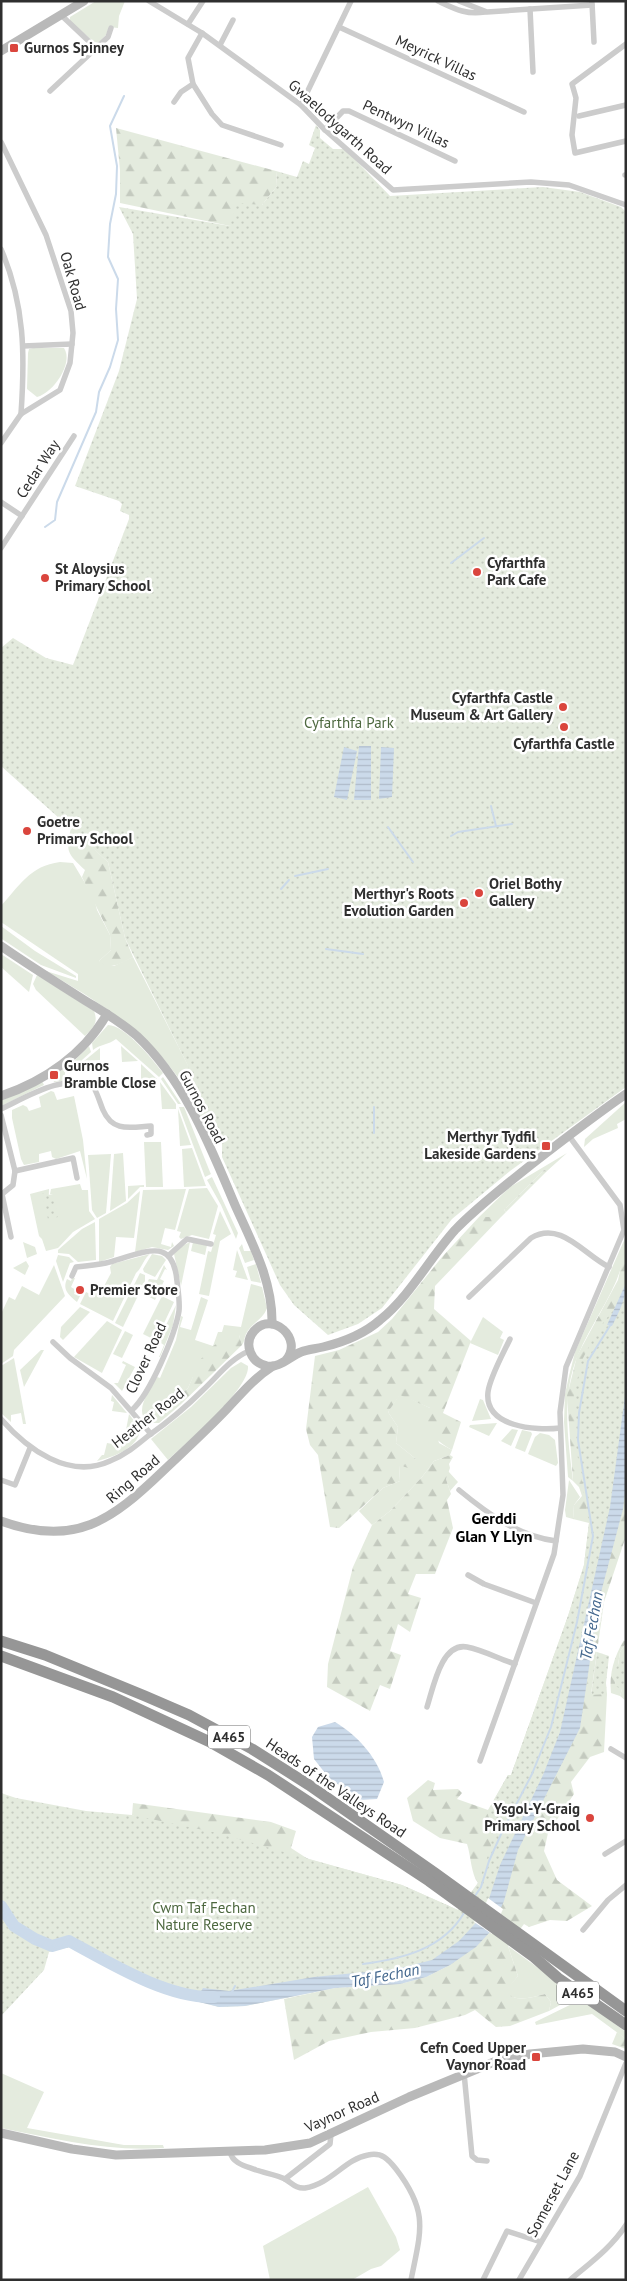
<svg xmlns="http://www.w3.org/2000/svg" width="627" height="2281" viewBox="0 0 627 2281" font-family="'PT Sans',sans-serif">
<defs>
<pattern id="forest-firs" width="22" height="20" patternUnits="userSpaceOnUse" patternTransform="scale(1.25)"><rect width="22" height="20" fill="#e4ebde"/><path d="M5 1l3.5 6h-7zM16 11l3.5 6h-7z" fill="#c4cabf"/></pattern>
<pattern id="park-dots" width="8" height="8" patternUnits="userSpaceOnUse" patternTransform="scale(1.25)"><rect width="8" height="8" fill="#e4ebde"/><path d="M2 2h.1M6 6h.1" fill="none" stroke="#c4cabf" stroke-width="1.8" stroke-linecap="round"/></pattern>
<pattern id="water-rules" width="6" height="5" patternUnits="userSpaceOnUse" patternTransform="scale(1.25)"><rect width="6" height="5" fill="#cbdaea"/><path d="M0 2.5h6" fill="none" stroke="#afbbc9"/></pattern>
</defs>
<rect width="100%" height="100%" fill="#fff"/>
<!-- grass -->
<g fill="#e4ebde">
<polygon points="96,1 125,1 119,16 118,28 109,27 106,35 98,43 94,42 70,21 70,17"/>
<path d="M33 348H64C74 363 53 393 37 397L27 389 28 353 29 349Z"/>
<path d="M60 862 73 863 94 898 97 910 110 935 111 950 99 961 114 966 133 957 215 1119 204 1120 200 1116C193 1102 186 1088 177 1076 143 1028 95 1000 46 971L78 981V974L1 922V906C20 885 30 866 60 862Z"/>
<polygon points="1,926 35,951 76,976 76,978 41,965 2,939"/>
<polygon points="1,954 33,975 29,992 1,967"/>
<path d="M37 975 94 1011C99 1024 92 1028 85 1036L36 990 33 984Z"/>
<path d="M108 1025C125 1025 153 1060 163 1073L159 1077 116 1039C108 1045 101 1044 93 1050L92 1043Z"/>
<polygon points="89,1046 91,1052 82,1060 82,1067 71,1067 70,1070 65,1070 65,1077 70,1077 69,1080 54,1082 52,1076 71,1064"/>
<polygon points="121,1046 138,1061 122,1062"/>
<polygon points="100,1048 100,1060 84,1061"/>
<polygon points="141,1064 157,1079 141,1079"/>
<polygon points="163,1077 181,1104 178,1104 161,1079"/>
<polygon points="42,1081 44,1085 1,1106 1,1101"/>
<polygon points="160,1082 176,1104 176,1109 162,1109"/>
<polygon points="51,1091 54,1092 57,1100 74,1096 83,1140 87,1179 80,1151 56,1159 52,1157 51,1151 39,1154 39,1162 24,1165 21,1159 12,1118 12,1110 23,1105 27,1107 29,1111 41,1107 39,1097"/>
<polygon points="626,1102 626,1119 617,1124 618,1128 593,1139 584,1147 585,1139"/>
<polygon points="179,1107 184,1107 210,1172 211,1174 205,1177"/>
<polygon points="178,1109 191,1145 180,1146"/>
<polygon points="144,1142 161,1142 163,1187 146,1187"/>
<polygon points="192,1148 206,1186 184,1187 182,1149"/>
<polygon points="123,1153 126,1201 110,1211 114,1154"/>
<polygon points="567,1153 547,1171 544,1170 504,1210 506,1212 501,1217 479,1217 510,1187"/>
<polygon points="111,1154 106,1213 97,1218 92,1210 88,1155"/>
<polygon points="212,1177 238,1233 236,1239 221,1205 207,1180"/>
<polygon points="80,1184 82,1190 88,1190 89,1211 95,1219 73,1232 58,1248 46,1251 42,1239 39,1236 30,1194 49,1189 48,1219 53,1194 50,1194 51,1189"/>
<polygon points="144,1185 144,1187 140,1187 128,1199 128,1186"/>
<polygon points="207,1188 218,1206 209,1239 192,1235 181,1239 179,1237 181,1232 177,1231 189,1189"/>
<polygon points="186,1189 175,1230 165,1228 161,1244 171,1247 172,1242 174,1246 168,1250 152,1247 135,1252 143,1190"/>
<polygon points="140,1191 134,1238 116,1237 114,1257 99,1262 99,1219 127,1203"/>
<polygon points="220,1211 231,1234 220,1241 209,1296 199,1294 208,1251 211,1252 216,1235 213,1234"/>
<polygon points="95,1222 96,1260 78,1262 69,1254 58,1253 58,1250 82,1229"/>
<path d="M626 1236C626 1282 595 1314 578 1355 561 1395 568 1439 573 1481L568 1477 564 1422 565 1394 569 1376 575 1352Z"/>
<polygon points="23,1242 35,1247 37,1254 27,1258"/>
<polygon points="190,1242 181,1286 174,1254 182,1246"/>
<polygon points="193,1242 207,1245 205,1255 191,1251"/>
<polygon points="242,1244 244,1251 251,1251 254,1260 245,1263 239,1248"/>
<polygon points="237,1250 248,1280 235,1277 237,1271 233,1270"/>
<path d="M150 1254C144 1258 142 1268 136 1273L113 1321 80 1304 86 1292 92 1295 97 1288 102 1290 111 1273 110 1267 112 1264Z"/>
<polygon points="152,1254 162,1256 166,1260 155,1277 144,1272 143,1269"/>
<polygon points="58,1255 69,1257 74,1262 70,1263 63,1282 56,1261"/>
<polygon points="26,1261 29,1266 25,1275 13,1268"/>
<polygon points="256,1264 261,1283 251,1281 247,1267"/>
<polygon points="54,1265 65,1296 14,1350 13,1356 1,1364 1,1314 9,1297 15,1300 22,1286 39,1295"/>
<polygon points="164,1265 167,1270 165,1269 160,1279 164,1281 155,1300 142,1293 149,1279 157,1280"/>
<polygon points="140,1273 145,1275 145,1281 123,1327 115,1323"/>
<path d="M72 1278H75L71 1287 76 1290 74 1294 80 1296 77 1302C69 1295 62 1290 67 1279L71 1281Z"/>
<path d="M251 1284 262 1287 267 1308C263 1320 251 1323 246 1334 244 1338 245 1341 242 1345L239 1335 193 1377 188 1388 176 1399 180 1405 159 1423H148C133 1410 150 1391 157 1377L160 1378 176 1340 181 1316 183 1317 180 1327 191 1330 201 1297 208 1300 195 1340 213 1346 218 1332H222L224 1325 241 1327Z"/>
<polygon points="162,1296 174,1302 157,1338 152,1336 151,1338 143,1334"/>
<polygon points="176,1305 173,1325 160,1357 159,1357 164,1345 158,1341"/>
<polygon points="80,1307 90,1312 63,1340 60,1337 61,1327"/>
<polygon points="483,1317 503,1332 500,1338 504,1340 498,1355 470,1343"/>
<polygon points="107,1321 122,1330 102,1373 74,1357"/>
<polygon points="125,1331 133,1335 122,1358 113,1354"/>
<polygon points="41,1350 44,1350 24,1387 20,1370"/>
<polygon points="14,1358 26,1424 23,1424 21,1413 11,1415 11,1422 1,1413 1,1366"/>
<polygon points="123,1361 135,1367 122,1391 114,1383 118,1383 126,1365 122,1363"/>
<path d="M241 1362 248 1366C250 1389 186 1443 168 1460L151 1439 191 1407 231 1368Z"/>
<polygon points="400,1394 430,1408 439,1443 452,1450 450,1455 434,1461 422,1477 390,1511 372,1525 359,1511 383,1488 400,1481 399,1465 416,1459 396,1443 398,1427 388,1412"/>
<polygon points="112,1395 127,1413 112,1411 114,1402 111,1401"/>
<polygon points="480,1399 483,1400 491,1419 472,1421"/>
<path d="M129 1414 140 1429C139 1448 113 1457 97 1461L102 1455H104L107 1443 123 1446Z"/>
<polygon points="497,1423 489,1436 469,1427 470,1425"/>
<polygon points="512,1429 518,1430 511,1446 501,1441"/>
<polygon points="522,1430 531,1432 532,1434 525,1452 515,1448"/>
<polygon points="540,1433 549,1435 555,1440 558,1463 556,1466 528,1454 535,1437"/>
<polygon points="448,1471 458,1482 450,1491 446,1479"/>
<polygon points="569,1480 580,1497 574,1505 573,1519 566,1517 565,1510"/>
<polygon points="626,1643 626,1701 620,1696 622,1689 615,1686 620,1652"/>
<path d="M508 1946 626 2032V2039L592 2014 536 2025 535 2022 578 2001 573 1998 549 2011 551 2002 545 1994C531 1997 516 2004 505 1991L518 1976Z"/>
<path d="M1 2073 44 2092 27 2128 124 2145H163L164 2148C108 2152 56 2139 1 2128Z"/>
<polygon points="368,2187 396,2237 400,2250 381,2266 371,2269 352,2280 270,2280 263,2246"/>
</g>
<!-- forest -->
<g fill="url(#forest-firs)">
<polygon points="116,128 276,171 277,186 262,205 230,226 120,203 120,170"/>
<path d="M71 828 108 862 125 938 133 957C122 963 110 971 99 961L111 950 110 935 82 877 85 870C68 854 65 852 71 828Z"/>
<polygon points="544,1170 547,1171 506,1212 504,1210"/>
<path d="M479 1217H501L435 1286 434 1309 471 1341 443 1413 461 1422 452 1450C434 1440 423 1428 430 1408L400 1395 388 1412 398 1427 396 1443 416 1459 408 1468 399 1465 400 1481 383 1488 339 1528 330 1527 318 1455 310 1445 306 1429 315 1356 339 1350 378 1332 392 1319 442 1257Z"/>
<path d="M625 1248 626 1283 617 1305 626 1302V1536L604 1602 591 1694H607L604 1752 590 1757 571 1782 574 1794 548 1833 544 1851 557 1880 592 1906 567 1921 550 1920 529 1927 524 1924 508 1946 518 1976 506 1991C516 2004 531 1997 545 1994L551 2002 549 2011 510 2026 496 2027 475 2010 465 2015 415 2028 371 2032 329 2041 294 2060 284 1999 335 1988 400 1984 426 1977 450 1965 132 1815 133 1803 271 1822 296 1831 291 1848 308 1859 402 1885 458 1910 478 1883C471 1874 471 1856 467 1844L440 1838 413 1821 407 1798 428 1780 435 1783 433 1790 458 1789 462 1793 457 1799 488 1810 508 1775H511L568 1616 584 1565 589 1523 573 1519 574 1505 582 1496 579 1487 573 1481 567 1396 577 1356 618 1280Z"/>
<polygon points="234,1333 239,1335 242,1345 180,1405 176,1399 188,1388 200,1360 213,1346"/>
<polygon points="450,1455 453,1457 449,1464 450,1468 446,1479 451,1494 447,1500 453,1528 435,1574 416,1574 408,1594 421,1598 410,1632 398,1624 390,1651 401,1655 390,1689 380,1685 370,1711 327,1687 328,1664 353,1567 372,1525 390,1511 422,1477 434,1461"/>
<path d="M624 1640 626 1643 620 1652 615 1685 622 1689 620 1696 611 1693C609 1673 614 1657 624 1640Z"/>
<polygon points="617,2032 626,2039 626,2049 612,2044"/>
</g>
<!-- park -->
<g fill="url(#park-dots)">
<polygon points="316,125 320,130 320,138 333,149 345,149 390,196 543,187 580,192 621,207 626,212 626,1087 510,1171 452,1219 382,1308 358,1324 328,1335 294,1305 280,1285 222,1157 222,1138 216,1123 125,938 108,862 1,766 1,648 13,638 46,658 73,665 129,519 129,515 120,511 122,504 119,501 75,486 119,371 137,299 133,234 119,207 230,226 237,203 262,205 277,186 276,171 297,177 303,161 309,164 315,148 309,145"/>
<polygon points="47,1192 48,1195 53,1194 58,1217 48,1219 42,1194"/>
<polygon points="626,1283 626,1484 623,1509 599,1600 580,1728 518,1850 504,1901 476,1947 450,1965 426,1977 400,1984 335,1988 245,2006 219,2007 159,1991 70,1947 49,1952 44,1970 1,2016 1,1793 16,1798 86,1811 132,1815 213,1832 402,1885 458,1910 478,1883 491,1847 488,1811 508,1775 511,1775 568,1616 584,1565 589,1523 575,1441 574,1396 581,1362 597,1331 617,1305"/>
<polygon points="597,1652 609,1656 606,1683 607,1694 591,1695"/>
<polygon points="626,1655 626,1691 615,1686 616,1668"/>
</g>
<!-- water -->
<g fill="url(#water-rules)">
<polygon points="359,746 371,746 371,800 354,800"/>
<polygon points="344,747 357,751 347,800 334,797"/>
<polygon points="381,747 394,748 392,797 379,799"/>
<path d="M626 1283C626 1299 619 1312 612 1326L607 1325Z"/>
<polygon points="626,1389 626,1484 623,1509 599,1600 580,1728 518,1850 504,1901 490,1932 476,1947 450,1965 426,1977 400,1984 335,1988 245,2006 219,2007 195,2001 203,1988 229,1991 314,1977 396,1969 432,1960 459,1941 484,1914 500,1865 543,1775 560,1732 610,1507"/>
<path d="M335 1722C357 1735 377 1757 384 1782L377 1799 360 1800 329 1778 314 1759 312 1737 318 1727Z"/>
</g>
<!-- pier -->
<polygon fill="#fff" points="488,1898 503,1909 492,1934 474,1922 482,1913"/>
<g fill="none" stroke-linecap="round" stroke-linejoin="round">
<!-- stream -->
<g stroke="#cbdaea" stroke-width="2">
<polyline points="45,527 55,520 57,502 96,412 99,392 110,367 118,340 116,309 118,279 108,257 110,224 116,194 117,166 110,126 124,96"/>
<polyline points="451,563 484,538"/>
<polyline points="491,806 496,826"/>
<polyline points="388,827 413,862"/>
<polyline points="451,836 458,832 512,824"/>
<polyline points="295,876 328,869"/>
<polyline points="281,889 289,880"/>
<polyline points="326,949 363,954"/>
<polyline points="374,1133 374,1107"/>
<polyline points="475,1896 481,1887 489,1861 502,1832 532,1774 551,1727 577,1622 593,1536 578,1440 579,1413 588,1361 611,1324"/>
<path d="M363 1964C402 1959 443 1949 464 1913"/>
<polyline points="232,1992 235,1986"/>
</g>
<!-- river -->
<path stroke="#cbdaea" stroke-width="12" d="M1 1906 14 1926 35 1939 52 1946 69 1941C110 1963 168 1999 214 1997"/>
<!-- street -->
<g stroke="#ccc" stroke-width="5.5">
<polyline points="149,1 202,33 301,105 325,130 393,190 531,182 569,185 626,205"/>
<path d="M438 1C455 9 466 15 485 12"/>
<polyline points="459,1 487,12 592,5"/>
<polyline points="592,3 594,42"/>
<polyline points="530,9 533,72"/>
<polyline points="61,15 96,48"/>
<polyline points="188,24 203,1"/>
<polyline points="339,27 524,112"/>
<polyline points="626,44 572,84 576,98 572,135 575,153 626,141"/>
<polyline points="220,45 233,20"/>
<polyline points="193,84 212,114 222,125 281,145"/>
<polyline points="50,91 108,37 111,28"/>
<polyline points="174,102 181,92 193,84 188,58 202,33"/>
<polyline points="301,105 351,1"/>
<polyline points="579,116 626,105"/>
<polyline points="325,130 343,111 349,111 455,161"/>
<polyline points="1,142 46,235 71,311 73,333 70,363 60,390 21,414 1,443"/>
<polyline points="625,175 626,175"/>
<path d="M1 249C25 305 25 355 21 414"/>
<polyline points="23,346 72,344"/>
<polyline points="1,502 22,516"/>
<polyline points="1,548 74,436"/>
<path d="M1 1109C25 1098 67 1071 94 1088 98 1095 100 1103 103 1110 113 1133 131 1127 151 1126V1134L147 1135"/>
<polyline points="1,1115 15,1171 73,1158 77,1178"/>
<polyline points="11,1237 2,1194 13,1185 15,1171"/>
<polyline points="168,1256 187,1239 211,1244"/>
<path d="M72 1276 76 1267C86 1266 96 1265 106 1263 120 1260 149 1247 162 1252 173 1256 176 1270 177 1281 178 1291 180 1301 179 1311 175 1335 150 1394 132 1410"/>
<path d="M469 1297 531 1238C561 1220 584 1255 609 1267"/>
<path d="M510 1339C503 1354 490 1377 488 1392 484 1427 536 1431 560 1428"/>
<polyline points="53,1342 70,1358 111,1388 151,1434"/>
<path d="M1 1419C27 1449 69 1480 110 1461 125 1455 136 1446 148 1436 168 1422 186 1407 203 1390 218 1376 230 1359 249 1351"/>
<polyline points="1,1480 15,1485 30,1448"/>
<path d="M459 1490C488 1514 518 1536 556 1541"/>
<polyline points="468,1575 484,1584 536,1603"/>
<path d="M427 1707C433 1689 441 1642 467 1647 483 1650 499 1659 515 1664"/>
<polyline points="611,1749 626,1758"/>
<polyline points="480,1761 554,1554 563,1495 560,1412 566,1367 624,1230 620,1205 569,1136"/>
<polyline points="605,1854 626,1841"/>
<polyline points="583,1930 608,1900 626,1885"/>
<polyline points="464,2073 472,2156 477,2160 487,2161"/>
<path d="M230 2152C233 2164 246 2166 256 2170 265 2173 277 2175 285 2179 292 2183 296 2189 305 2188 331 2184 345 2159 368 2155 382 2152 388 2159 396 2169 429 2212 421 2230 411 2280"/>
<polyline points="285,2179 330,2144 331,2134"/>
<polyline points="483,2280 507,2231 541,2242"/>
<polyline points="519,2280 580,2176 626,2063"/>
<path d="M570 2280C590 2263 612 2247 626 2225"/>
</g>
<!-- secondary -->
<g stroke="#b9b9b9" stroke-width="9">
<polyline points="1,51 84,1"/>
<path d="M1 946C27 964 54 981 81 998 100 1010 120 1021 137 1036 185 1081 210 1146 235 1205 252 1243 273 1281 272 1324"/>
<path d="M1 1096C45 1081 84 1054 107 1014"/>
<path d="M286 1360C304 1339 272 1310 254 1331 243 1344 251 1363 267 1366 280 1368 289 1357 301 1352 308 1349 315 1349 323 1347 344 1342 364 1334 380 1320 410 1296 429 1259 455 1230 478 1206 506 1185 532 1164 563 1140 594 1116 626 1094"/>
<path d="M1 1521C75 1548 112 1520 163 1471 184 1451 206 1431 226 1410 241 1394 254 1378 273 1366"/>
<polyline points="1,2133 72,2149 116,2155 265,2150 310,2143 409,2097 494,2062 530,2054 583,2049 615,2052 626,2057"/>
</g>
<!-- highway -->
<g stroke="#969696" stroke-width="11">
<polyline points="1,1641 45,1655 145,1696 189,1715 252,1749 309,1785 435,1873 626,2011"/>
<polyline points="1,1656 113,1697 210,1742 268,1775 429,1881 534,1957 558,1978 626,2025"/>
</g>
</g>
<!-- markers -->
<g fill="#da453d" stroke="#fff" stroke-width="2">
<rect x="9" y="43" width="10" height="10" rx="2.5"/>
<circle cx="477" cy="572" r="5"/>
<circle cx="45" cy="578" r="5"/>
<circle cx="563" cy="707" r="5"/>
<circle cx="564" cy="727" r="5"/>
<circle cx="27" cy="831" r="5"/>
<circle cx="479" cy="893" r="5"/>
<circle cx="464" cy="903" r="5"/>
<rect x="49" y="1070" width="10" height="10" rx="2.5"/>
<rect x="541" y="1141" width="10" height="10" rx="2.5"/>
<circle cx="80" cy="1290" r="5"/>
<circle cx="590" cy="1818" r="5"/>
<rect x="531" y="2052" width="10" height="10" rx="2.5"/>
</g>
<g text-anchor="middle" stroke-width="5" stroke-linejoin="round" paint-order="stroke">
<!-- shield labels -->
<g fill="#fff" stroke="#6d6d6d" stroke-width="1">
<rect x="208" y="1725.5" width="42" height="23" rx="4"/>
<rect x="557" y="1981.5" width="42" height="23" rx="4"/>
</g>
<g font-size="14" font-weight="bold" fill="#2f2f2f">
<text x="229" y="1742">A465</text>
<text x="578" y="1998">A465</text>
</g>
<!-- poi labels -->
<g font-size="15" font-weight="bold" fill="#2f2f2f" stroke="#fff" text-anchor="start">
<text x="24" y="53">Gurnos Spinney</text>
<text x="487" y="568">Cyfarthfa<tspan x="487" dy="17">Park Cafe</tspan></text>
<text x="55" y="574">St Aloysius<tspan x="55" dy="17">Primary School</tspan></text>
<text x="553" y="703" text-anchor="end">Cyfarthfa Castle<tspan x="553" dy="17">Museum &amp; Art Gallery</tspan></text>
<text x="564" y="749" text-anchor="middle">Cyfarthfa Castle</text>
<text x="37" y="827">Goetre<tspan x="37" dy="17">Primary School</tspan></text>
<text x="489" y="889">Oriel Bothy<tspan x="489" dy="17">Gallery</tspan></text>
<text x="454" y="899" text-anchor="end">Merthyr's Roots<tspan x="454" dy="17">Evolution Garden</tspan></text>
<text x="64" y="1071">Gurnos<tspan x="64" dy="17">Bramble Close</tspan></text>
<text x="536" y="1142" text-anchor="end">Merthyr Tydfil<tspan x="536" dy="17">Lakeside Gardens</tspan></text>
<text x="90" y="1295">Premier Store</text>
<text x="580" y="1814" text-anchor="end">Ysgol-Y-Graig<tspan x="580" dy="17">Primary School</tspan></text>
<text x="526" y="2053" text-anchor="end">Cefn Coed Upper<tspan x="526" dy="17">Vaynor Road</tspan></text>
</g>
<!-- street labels -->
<g font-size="15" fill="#2f2f2f" stroke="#fff">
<text transform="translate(436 58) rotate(25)" y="5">Meyrick Villas</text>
<text transform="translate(406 124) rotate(25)" y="5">Pentwyn Villas</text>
<text transform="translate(340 127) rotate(42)" y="5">Gwaelodygarth Road</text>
<text transform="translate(73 281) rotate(74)" y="5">Oak Road</text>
<text transform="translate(38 469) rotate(-57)" y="5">Cedar Way</text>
<text transform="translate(202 1107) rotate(62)" y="5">Gurnos Road</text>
<text transform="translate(146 1358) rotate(-65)" y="5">Clover Road</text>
<text transform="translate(148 1418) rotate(-38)" y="5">Heather Road</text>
<text transform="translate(133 1479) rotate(-41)" y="5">Ring Road</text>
<text transform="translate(336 1788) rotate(34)" y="5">Heads of the Valleys Road</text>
<text transform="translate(342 2112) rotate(-24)" y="5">Vaynor Road</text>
<text transform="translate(553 2194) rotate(-62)" y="5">Somerset Lane</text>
</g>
<!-- park labels -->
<g font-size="15" fill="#4d683f" stroke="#fff">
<text x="349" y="728">Cyfarthfa Park</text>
<text x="204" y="1913">Cwm Taf Fechan<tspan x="204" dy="17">Nature Reserve</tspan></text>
</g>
<!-- neighbourhood labels -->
<g font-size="16" font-weight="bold" fill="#000" stroke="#fff">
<text x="494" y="1524">Gerddi<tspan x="494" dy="18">Glan Y Llyn</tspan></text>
</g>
<!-- water labels -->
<g font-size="16" font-style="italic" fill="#42668d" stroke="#fff">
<text transform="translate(591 1626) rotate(-80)" y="6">Taf Fechan</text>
<text transform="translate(385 1975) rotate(-11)" y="6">Taf Fechan</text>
</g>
</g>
<!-- border -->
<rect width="627" height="2281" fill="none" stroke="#2f2f2f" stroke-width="5"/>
</svg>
